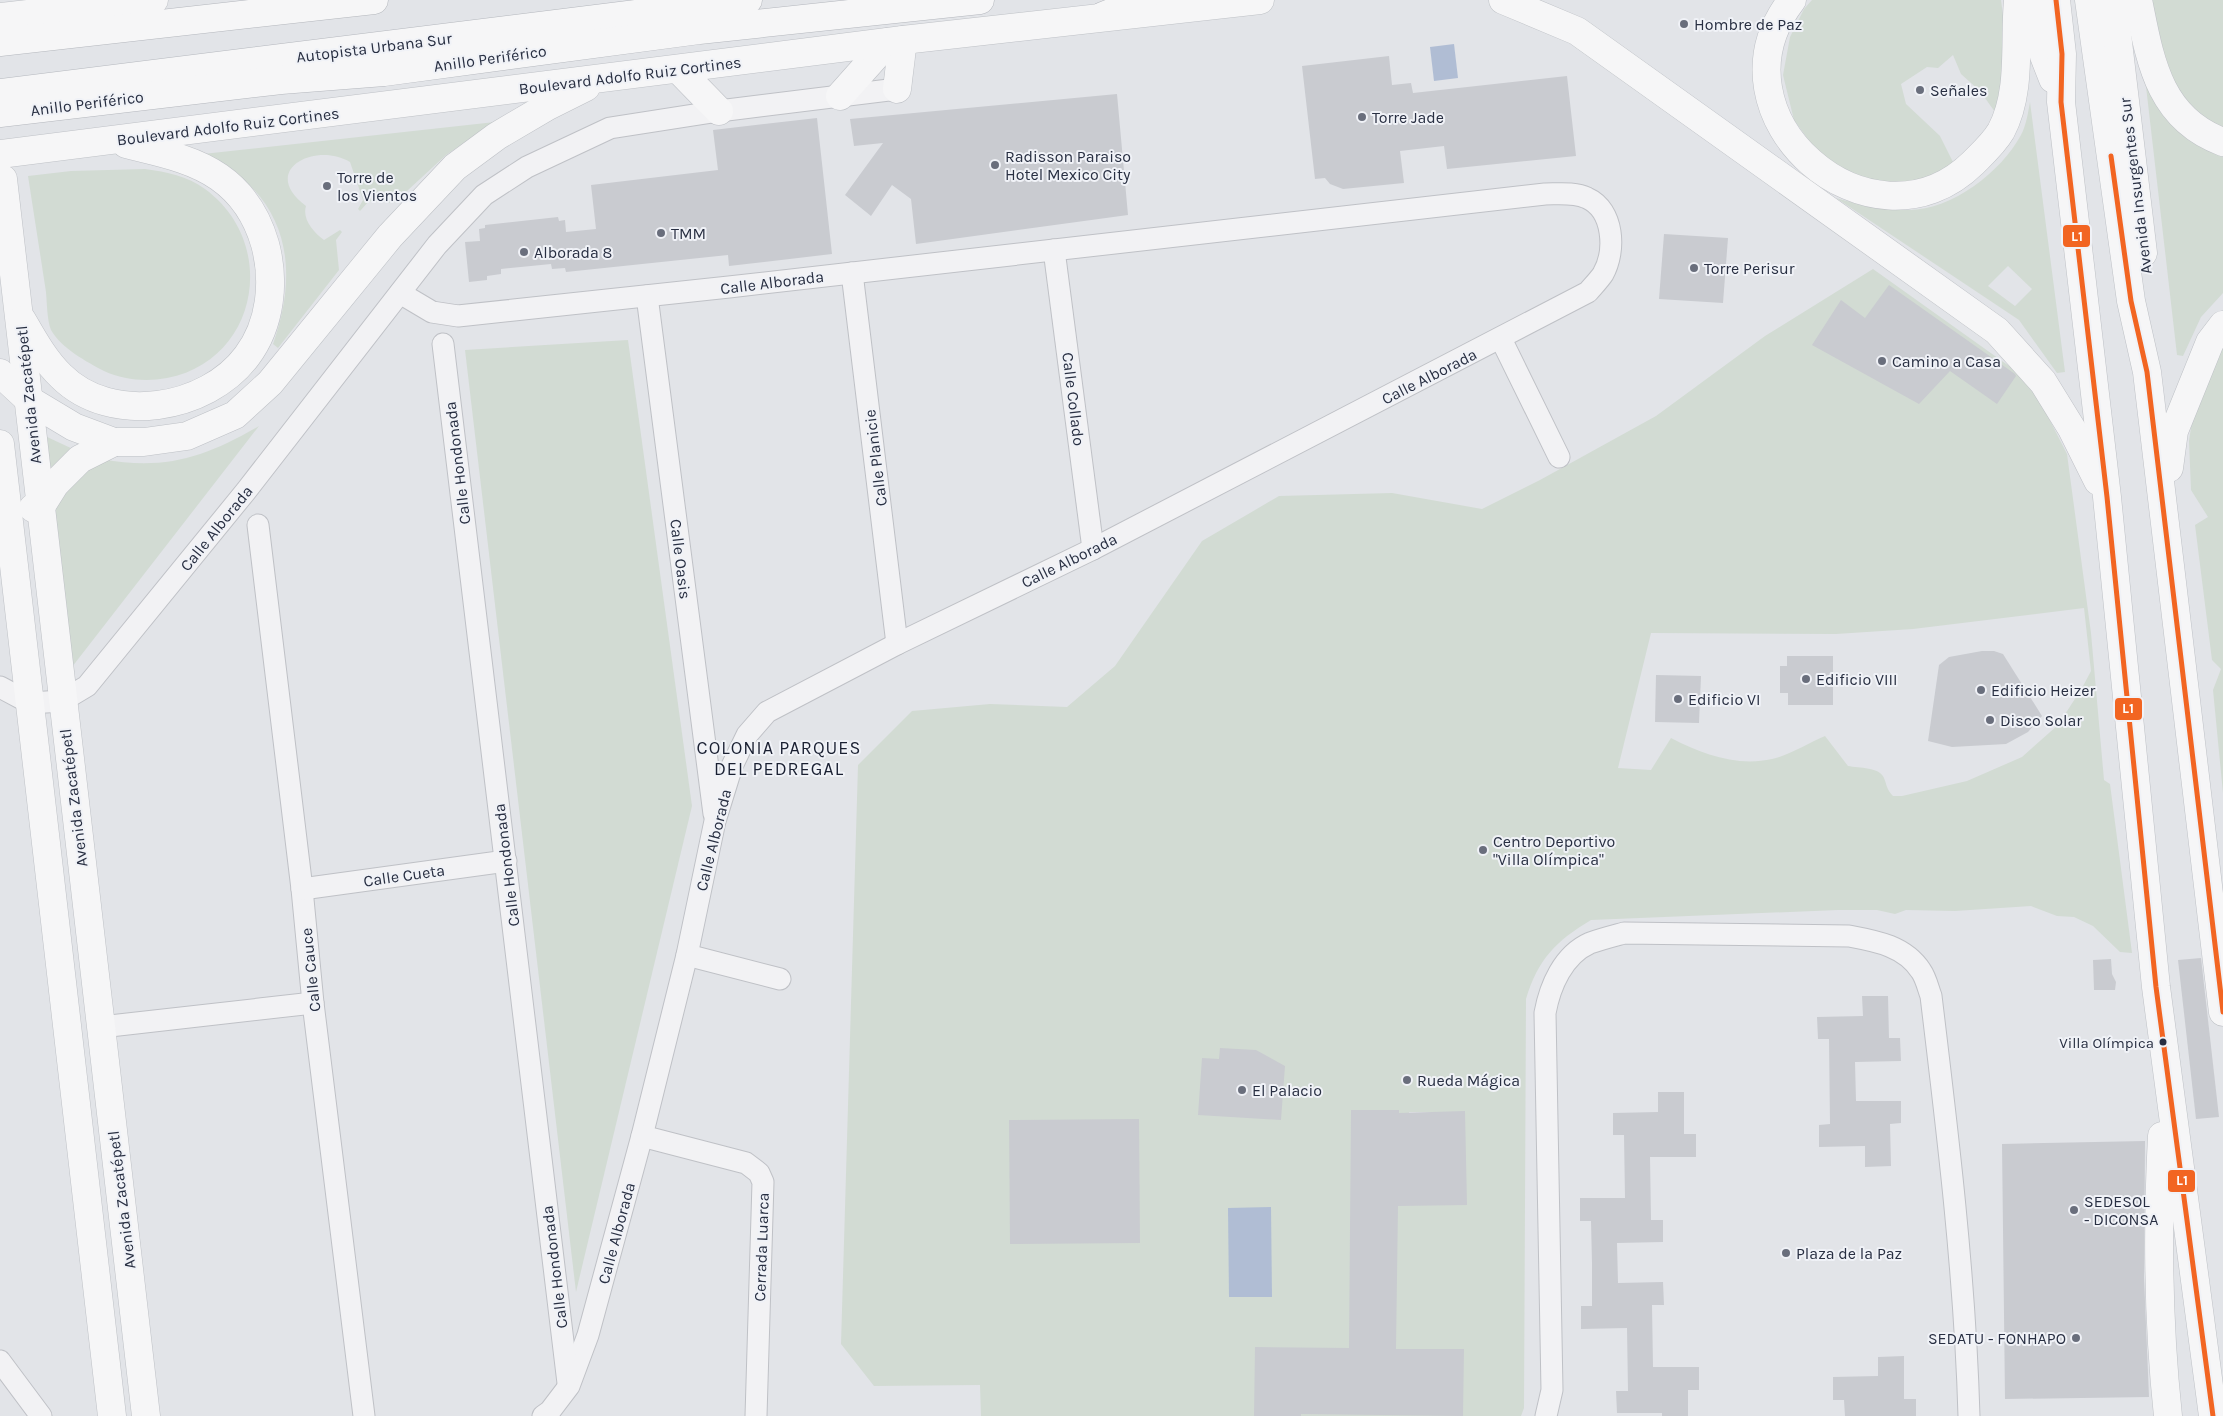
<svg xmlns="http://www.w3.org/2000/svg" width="2223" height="1416" viewBox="0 0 2223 1416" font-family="Karla,sans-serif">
<rect width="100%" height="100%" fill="#e2e4e8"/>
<!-- green -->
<g fill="#d2dbd3" fill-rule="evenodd">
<polygon points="1812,0 2001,0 2006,39 2000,119 1980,91 1961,74 1953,55 1938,68 1927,67 1901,84 1906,104 1940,136 1955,166 1941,176 1898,185 1853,176 1821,157 1794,120 1783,75 1790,37 1804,9"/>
<polygon points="2150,0 2223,0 2223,131 2214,128 2166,82"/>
<path d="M2144 69C2164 98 2188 146 2223 157V293L2201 317 2183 356 2177 355Z"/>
<path d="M2030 102 2065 372 2057 373 2019 320 1836 198C1860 205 1883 210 1907 210 1951 211 2001 172 2021 135 2026 126 2028 113 2030 102ZM2008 266 2032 289 2015 306 1988 286Z"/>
<path d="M495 122 446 155 394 203 369 201 360 211 358 209 363 200 350 162C316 141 258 170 306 206 302 219 313 232 324 240L340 230 342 232 336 240 339 270 278 348 273 344C302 263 285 192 203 154Z"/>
<path d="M145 169C167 172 187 176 205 189 279 243 259 360 167 378 146 382 124 380 104 371 87 362 61 348 51 330 47 320 47 303 46 292 40 253 34 215 28 176L71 171Z"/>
<path d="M1873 269 2030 381 2067 454 2091 633 2104 780 2110 784 2132 953 2120 952 2093 926 2074 917 2057 916 2031 906 1955 911 1906 910 1895 914 1877 910H1838L1591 920C1556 941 1538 959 1526 999L1524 1408 1521 1416H981L980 1385 874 1386 841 1344 858 765 912 711 990 704 1067 707 1115 666 1202 541 1279 496 1392 493 1482 509 1540 480 1656 416 1765 336ZM2084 608 2091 671 2082 688 2058 725 2022 757 1967 781 1902 796H1893C1887 790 1887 786 1884 778 1880 767 1859 768 1848 766L1825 736C1808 743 1790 755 1772 759 1737 767 1702 754 1671 738L1651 770 1618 768 1651 633 1836 634 1913 629ZM1409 1112H1465L1410 1206Z"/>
<polygon points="628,340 692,806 576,1292 465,350"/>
<polygon points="2223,341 2223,793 2213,690 2221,669 2212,660 2195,525 2208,517 2191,490 2189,441 2195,401"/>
<path d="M259 426 72 667 53 506 84 471 102 459C164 471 206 457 259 426Z"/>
<polygon points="45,436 75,450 49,475"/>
</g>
<!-- water -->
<g fill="#b0bdd4">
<polygon points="1454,44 1458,78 1434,81 1430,47"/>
<polygon points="1271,1207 1272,1297 1229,1297 1228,1208"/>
</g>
<!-- building -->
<g fill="#c9cbd0">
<polygon points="1389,56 1392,85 1411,83 1413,93 1567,76 1576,156 1447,169 1444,146 1400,151 1404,183 1343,189 1330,184 1325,178 1315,179 1302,66"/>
<polygon points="1117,94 1128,215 916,244 911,199 892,185 871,216 845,195 883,143 854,146 850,119"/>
<polygon points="817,118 832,254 729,266 728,255 566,272 565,268 552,269 551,264 501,269 501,274 487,276 487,280 469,282 465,242 480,241 479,229 485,228 485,225 558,217 559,221 565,220 566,232 596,229 591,185 718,170 713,130"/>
<polygon points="1664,234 1728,238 1723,303 1659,299"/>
<polygon points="1889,285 2015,374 2016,376 1997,404 1950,371 1919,404 1812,345 1841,300 1865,318"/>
<polygon points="1982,651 1994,651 2003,654 2042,716 2028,732 2006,744 1952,747 1928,741 1939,665 1949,657"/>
<polygon points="1787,656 1833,656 1833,705 1788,705 1788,693 1780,693 1780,666 1787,666"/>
<polygon points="1656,675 1701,676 1699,723 1655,722"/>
<polygon points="2201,958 2219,1117 2196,1119 2178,960"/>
<polygon points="2111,959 2112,974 2116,982 2115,990 2094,990 2093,960"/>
<polygon points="1862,996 1888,996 1889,1038 1900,1038 1901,1061 1855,1062 1856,1101 1901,1101 1901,1123 1890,1124 1891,1166 1865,1167 1865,1146 1819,1147 1819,1125 1830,1124 1829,1039 1818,1039 1817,1017 1863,1016"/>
<polygon points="1220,1048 1256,1050 1285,1066 1281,1120 1198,1115 1202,1058 1219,1059"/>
<polygon points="1658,1092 1684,1092 1684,1134 1696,1134 1696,1157 1650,1157 1651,1220 1663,1220 1663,1242 1617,1243 1618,1283 1663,1282 1664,1305 1652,1305 1653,1367 1699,1367 1699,1390 1688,1390 1688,1416 1662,1416 1662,1413 1617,1413 1616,1391 1628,1391 1627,1328 1581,1329 1581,1306 1592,1306 1592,1263 1591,1221 1580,1221 1580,1198 1625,1198 1624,1135 1613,1135 1613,1113 1658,1112"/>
<polygon points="1351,1110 1399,1110 1399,1113 1465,1111 1467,1205 1398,1206 1396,1349 1464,1349 1463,1416 1301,1414 1301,1416 1254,1416 1255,1347 1349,1348"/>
<polygon points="1139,1119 1140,1243 1010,1244 1009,1120"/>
<polygon points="2145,1141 2144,1277 2149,1397 2005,1399 2002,1144"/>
<polygon points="1904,1356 1904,1399 1916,1399 1916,1416 1845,1416 1844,1400 1833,1400 1833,1377 1878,1376 1878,1357"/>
</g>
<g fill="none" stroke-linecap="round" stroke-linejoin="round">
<defs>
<g id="minor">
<polyline points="1054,250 1093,549"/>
<polyline points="852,273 897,644"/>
<path d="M400 293 432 312 458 316 729 287 1545 194C1558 194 1575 192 1587 198 1614 210 1616 251 1603 274 1599 280 1593 286 1588 292L1093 549 897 644 767 712 747 735 732 766 715 821 687 955 642 1136 588 1335 569 1386 550 1411 543 1416"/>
<polyline points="647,296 714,814"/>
<polyline points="1501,339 1559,457"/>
<polyline points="443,344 568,1383"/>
<polyline points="258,525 302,889 313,1003 364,1416"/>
<polyline points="0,687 30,703 62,701 87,686 246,491 437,245 484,195 527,167 610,128 719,111 897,89"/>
<polyline points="302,889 506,861"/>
<polyline points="687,955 780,979"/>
<polyline points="101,1027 313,1003"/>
<polyline points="642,1136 746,1163 759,1173 763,1182 756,1416"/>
<polyline points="0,1361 41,1416"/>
<path d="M1546 1416 1552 1390 1545 1013C1550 986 1563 955 1590 943 1601 939 1613 936 1624 933L1849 936C1876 941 1905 946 1921 971 1926 978 1928 988 1931 996 1948 1136 1965 1276 1969 1416"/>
</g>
<g id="major">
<polyline points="1503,0 1577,31 1997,331 2043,382 2072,429 2098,481"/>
<path d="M1792 0C1702 116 1872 262 1973 163 1983 153 1994 143 2001 131 2022 92 2014 42 2018 0"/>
<polyline points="2034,0 2044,56 2053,79"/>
<polyline points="2056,0 2062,54 2061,102 2107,497 2156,987 2213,1416"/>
<polyline points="2089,0 2131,301 2147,372 2223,1012"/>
<polyline points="2113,0 2143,253"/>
<path d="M2138 0C2150 59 2158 118 2223 142"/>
<polyline points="0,17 154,0"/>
<polyline points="678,69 719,111"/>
<polyline points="897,89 903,40"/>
<polyline points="840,96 888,42"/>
<polyline points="0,154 903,40 1260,0"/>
<polyline points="3,179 146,1416"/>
<path d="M22 320C33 339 45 361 61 376 111 426 207 410 247 356 271 324 275 281 265 244 257 216 242 193 219 177 192 158 157 152 126 144"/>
<polyline points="0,373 29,400 74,427 114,442 144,442 187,436 235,415 270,383 390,236 455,167 497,136 548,106 586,87"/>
<polyline points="0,444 112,1416"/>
<polyline points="2169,468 2174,431 2210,342 2223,325"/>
<polyline points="33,508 40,508 55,484 80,459 114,442"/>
<path d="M2162 1136C2157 1230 2158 1323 2168 1416"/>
</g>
<g id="highway">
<polyline points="1103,16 1143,0"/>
<polyline points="0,42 374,0"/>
<polyline points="0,93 748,0"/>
<polyline points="0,113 281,80 384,72 699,30 980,0"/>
</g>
</defs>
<!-- minor casing -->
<use href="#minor" stroke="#bfc1c6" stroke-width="23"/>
<!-- major casing -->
<use href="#major" stroke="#bec1c6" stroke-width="29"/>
<!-- highway casing -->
<use href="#highway" stroke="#b4b7bd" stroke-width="29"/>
<!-- minor -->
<use href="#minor" stroke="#f2f2f4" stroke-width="21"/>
<!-- major -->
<use href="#major" stroke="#f6f6f7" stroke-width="28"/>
<!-- highway -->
<use href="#highway" stroke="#f6f6f7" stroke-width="28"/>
<defs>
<g id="bus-1">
<polyline points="2056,0 2062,54 2061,102 2107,497 2156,987 2213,1416"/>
<polyline points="2111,156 2131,301 2147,372 2223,1012"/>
</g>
</defs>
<!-- bus-1 casing -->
<use href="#bus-1" stroke="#f0f2f7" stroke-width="9"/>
<!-- bus-1 -->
<use href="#bus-1" stroke="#f26522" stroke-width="5"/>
</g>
<!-- markers -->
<g fill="#696e7c" stroke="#f0f2f7" stroke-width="2">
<circle cx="1684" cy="24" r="5"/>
<circle cx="1920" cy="90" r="5"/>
<circle cx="1362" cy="117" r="5"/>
<circle cx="995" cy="165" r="5"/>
<circle cx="327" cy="186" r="5"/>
<circle cx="661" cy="233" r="5"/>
<circle cx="524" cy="252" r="5"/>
<circle cx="1694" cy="268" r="5"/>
<circle cx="1882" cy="361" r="5"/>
<circle cx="1806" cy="679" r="5"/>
<circle cx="1981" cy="690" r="5"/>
<circle cx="1678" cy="699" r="5"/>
<circle cx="1990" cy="720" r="5"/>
<circle cx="1483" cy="850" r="5"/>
<circle cx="1407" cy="1080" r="5"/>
<circle cx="1242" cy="1090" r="5"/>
<circle cx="2074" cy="1210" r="5"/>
<circle cx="1786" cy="1253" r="5"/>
<circle cx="2076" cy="1338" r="5"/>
</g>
<circle fill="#282f42" stroke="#f0f2f7" stroke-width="2" cx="2163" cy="1042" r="4.5"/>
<g text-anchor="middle" stroke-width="4" stroke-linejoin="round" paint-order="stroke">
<!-- bus labels -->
<g font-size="15" fill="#282f42" stroke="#f0f2f7" text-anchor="end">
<text x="2154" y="1048">Villa Olímpica</text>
</g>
<!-- poi labels -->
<g font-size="16" fill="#282f42" stroke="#f0f2f7" text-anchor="start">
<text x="1694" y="30">Hombre de Paz</text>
<text x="1930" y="96">Señales</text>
<text x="1372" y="123">Torre Jade</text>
<text x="1005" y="162">Radisson Paraiso<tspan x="1005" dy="18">Hotel Mexico City</tspan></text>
<text x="337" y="183">Torre de<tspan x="337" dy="18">los Vientos</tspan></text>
<text x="671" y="239">TMM</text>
<text x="534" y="258">Alborada 8</text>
<text x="1704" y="274">Torre Perisur</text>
<text x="1892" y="367">Camino a Casa</text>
<text x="1816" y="685">Edificio VIII</text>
<text x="1991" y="696">Edificio Heizer</text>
<text x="1688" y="705">Edificio VI</text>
<text x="2000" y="726">Disco Solar</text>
<text x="1493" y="847">Centro Deportivo<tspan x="1493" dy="18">"Villa Olímpica"</tspan></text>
<text x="1417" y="1086">Rueda Mágica</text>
<text x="1252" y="1096">El Palacio</text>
<text x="2084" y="1207">SEDESOL<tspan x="2084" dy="18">- DICONSA</tspan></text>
<text x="1796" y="1259">Plaza de la Paz</text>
<text x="2066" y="1344" text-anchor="end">SEDATU - FONHAPO</text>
</g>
<!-- street labels -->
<g font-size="16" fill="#282f42" stroke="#f0f2f7">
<text transform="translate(374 47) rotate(-7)" y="6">Autopista Urbana Sur</text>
<text transform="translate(490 58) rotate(-8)" y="6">Anillo Periférico</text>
<text transform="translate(630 75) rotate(-7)" y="6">Boulevard Adolfo Ruiz Cortines</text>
<text transform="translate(87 103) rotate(-7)" y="6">Anillo Periférico</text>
<text transform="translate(228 126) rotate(-7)" y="6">Boulevard Adolfo Ruiz Cortines</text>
<text transform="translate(2135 186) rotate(-97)" y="6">Avenida Insurgentes Sur</text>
<text transform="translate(772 282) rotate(-7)" y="6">Calle Alborada</text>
<text transform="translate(1429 376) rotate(-27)" y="6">Calle Alborada</text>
<text transform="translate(28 395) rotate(-96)" y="6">Avenida Zacatépetl</text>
<text transform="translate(1074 399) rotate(83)" y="6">Calle Collado</text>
<text transform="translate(875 458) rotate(-97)" y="6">Calle Planicie</text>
<text transform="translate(457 463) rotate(-97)" y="6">Calle Hondonada</text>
<text transform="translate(216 528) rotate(-51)" y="6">Calle Alborada</text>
<text transform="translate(681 559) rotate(83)" y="6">Calle Oasis</text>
<text transform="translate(1069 560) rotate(-26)" y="6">Calle Alborada</text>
<text transform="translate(73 798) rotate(-97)" y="6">Avenida Zacatépetl</text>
<text transform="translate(713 840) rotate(-76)" y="6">Calle Alborada</text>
<text transform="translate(506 865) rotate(-97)" y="6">Calle Hondonada</text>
<text transform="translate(404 875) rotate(-8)" y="6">Calle Cueta</text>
<text transform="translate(310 970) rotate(-96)" y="6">Calle Cauce</text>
<text transform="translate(121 1200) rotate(-97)" y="6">Avenida Zacatépetl</text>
<text transform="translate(616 1233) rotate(-75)" y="6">Calle Alborada</text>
<text transform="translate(761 1247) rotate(-88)" y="6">Cerrada Luarca</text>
<text transform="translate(554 1267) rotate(-97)" y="6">Calle Hondonada</text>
</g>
<!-- neighbourhood labels -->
<g font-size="18" letter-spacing="1" fill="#1a2032" stroke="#f0f2f7">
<text x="779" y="754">COLONIA PARQUES<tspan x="779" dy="21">DEL PEDREGAL</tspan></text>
</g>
</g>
<g stroke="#f0f2f7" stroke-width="2">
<rect x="2062" y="224" width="29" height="24" rx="5" fill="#f26522"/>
<rect x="2114" y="697" width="29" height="24" rx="5" fill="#f26522"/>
<rect x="2167" y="1169" width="29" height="24" rx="5" fill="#f26522"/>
</g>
<g font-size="14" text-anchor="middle" font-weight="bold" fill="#fff">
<text x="2077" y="241">L1</text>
<text x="2128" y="713">L1</text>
<text x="2182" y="1185">L1</text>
</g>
</svg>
